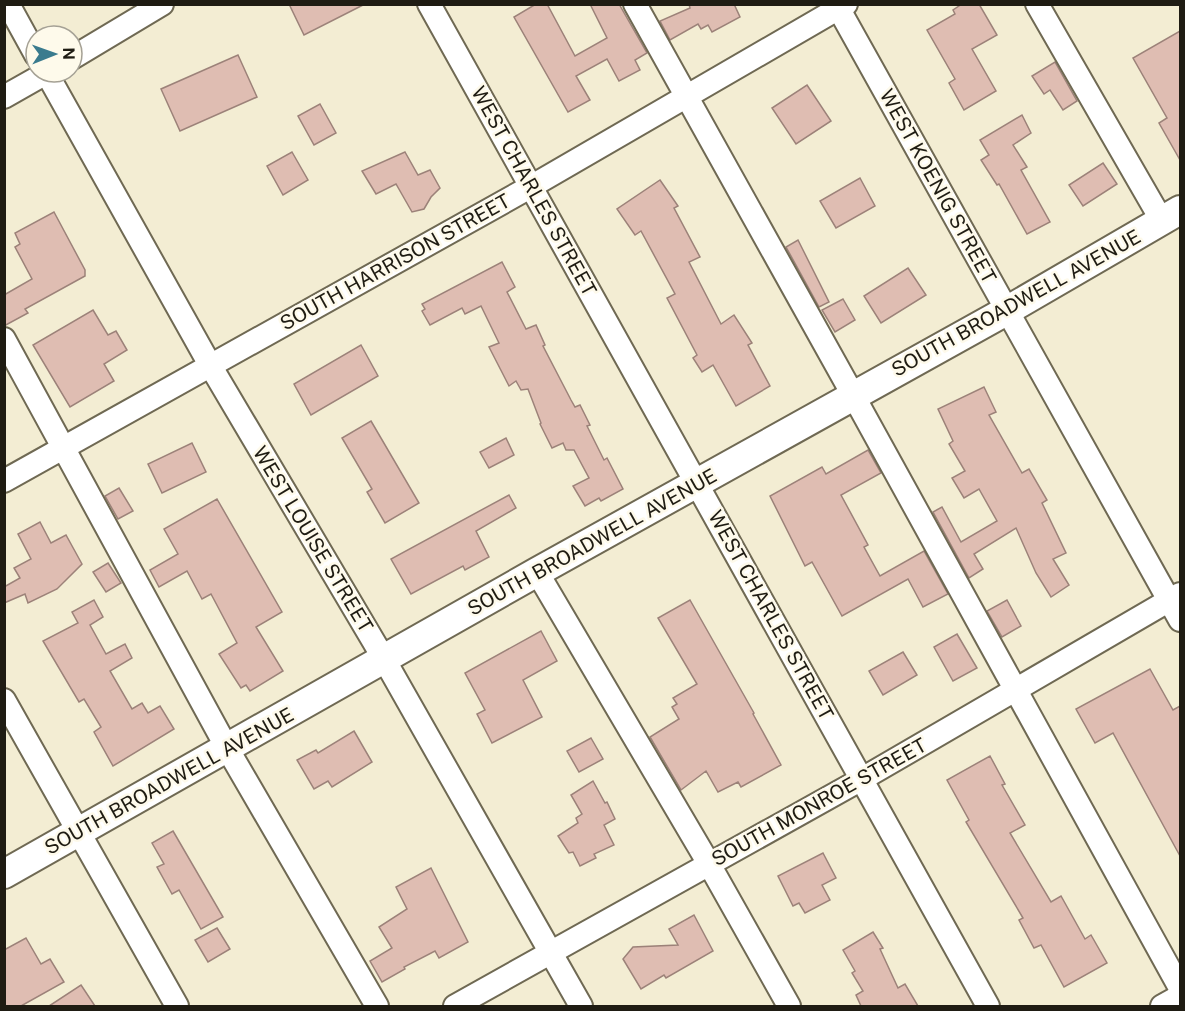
<svg xmlns="http://www.w3.org/2000/svg" width="1185" height="1011" viewBox="0 0 1185 1011" font-family="'Public Sans',sans-serif">
<rect width="100%" height="100%" fill="#f3edd3"/>
<!-- building -->
<g fill="#dfbdb2" stroke="#9c8279" stroke-width="1.5">
<polygon points="289,4 365,4 304,35"/>
<polygon points="536,4 547,4 575,56 607,38 590,4 619,4 647,53 635,60 640,70 619,81 607,59 576,76 590,100 568,112 514,17"/>
<polygon points="689,4 734,4 740,17 712,32 708,25 701,29 698,24 670,40 660,21 690,8"/>
<polygon points="962,4 979,4 997,35 972,49 996,91 964,110 949,83 955,79 927,30 955,14 953,10"/>
<polygon points="1180,31 1180,160 1159,123 1167,118 1133,58"/>
<polygon points="238,55 257,97 180,131 161,89"/>
<polygon points="1055,62 1077,101 1063,110 1050,90 1044,94 1032,76"/>
<polygon points="807,85 831,121 796,144 772,108"/>
<polygon points="320,104 336,133 314,145 298,116"/>
<polygon points="1022,115 1031,133 1013,145 1027,167 1021,170 1050,222 1027,234 999,184 997,185 981,160 989,155 980,140"/>
<polygon points="292,152 308,180 283,195 267,166"/>
<polygon points="405,152 418,175 430,170 440,188 431,197 424,209 412,212 396,184 376,194 362,171"/>
<polygon points="1103,163 1117,184 1083,206 1069,185"/>
<polygon points="860,178 875,206 836,228 820,201"/>
<polygon points="660,180 678,206 674,208 700,257 689,262 721,324 734,315 752,343 748,345 770,386 736,406 713,365 702,372 693,358 697,355 667,298 675,294 641,231 635,235 617,209"/>
<polygon points="54,212 85,270 85,276 25,309 28,313 4,326 4,295 32,279 15,247 20,244 15,233"/>
<polygon points="798,240 829,302 819,307 786,247"/>
<polygon points="502,262 515,287 507,292 526,329 536,325 545,345 543,346 571,400 575,407 580,405 590,425 587,426 604,460 607,458 623,489 601,501 599,498 585,506 573,486 589,478 574,450 566,450 563,443 552,448 540,424 541,423 528,389 521,390 516,381 509,386 489,347 499,343 481,306 465,314 462,308 430,325 422,311 425,309 422,304"/>
<polygon points="908,268 926,295 881,323 864,296"/>
<polygon points="843,299 855,320 835,332 822,310"/>
<polygon points="93,310 108,335 116,331 127,350 104,364 114,381 70,407 33,345"/>
<polygon points="361,345 378,376 311,415 294,384"/>
<polygon points="984,387 996,412 989,415 1022,473 1029,469 1047,500 1042,503 1066,553 1053,559 1069,585 1051,597 1036,573 1016,528 974,554 983,569 969,578 933,512 942,507 961,542 997,521 979,489 964,498 952,478 965,471 949,444 953,441 938,409"/>
<polygon points="371,421 419,503 385,523 367,492 372,489 342,438"/>
<polygon points="506,438 514,455 489,468 480,452"/>
<polygon points="192,443 206,472 162,493 148,464"/>
<polygon points="868,450 881,473 841,495 868,545 864,547 880,576 924,551 948,594 923,607 908,579 842,616 812,562 805,566 770,496 822,467 826,474"/>
<polygon points="119,488 133,511 118,519 105,496"/>
<polygon points="509,495 516,508 476,531 489,557 465,570 463,566 411,594 391,559"/>
<polygon points="217,499 282,612 256,627 283,671 250,691 246,685 241,688 219,654 237,643 211,594 202,599 187,571 159,587 150,570 178,554 164,529"/>
<polygon points="40,522 51,543 66,535 82,564 57,589 28,603 25,594 4,603 4,587 20,578 14,568 31,559 18,534"/>
<polygon points="108,563 121,583 106,592 93,572"/>
<polygon points="94,600 103,617 90,625 106,654 125,644 132,658 110,671 132,709 142,703 148,713 160,706 174,729 113,766 94,732 101,727 84,699 79,702 43,641 78,623 72,612"/>
<polygon points="690,600 754,713 753,714 781,765 741,787 738,782 718,792 706,771 681,790 650,737 679,719 672,707 677,704 673,698 697,684 658,618"/>
<polygon points="1007,600 1021,626 1002,637 987,611"/>
<polygon points="541,631 557,661 523,680 542,717 492,743 477,714 485,710 465,673"/>
<polygon points="957,634 977,668 953,681 934,647"/>
<polygon points="903,652 917,675 883,695 869,671"/>
<polygon points="1150,669 1173,710 1180,706 1180,856 1113,733 1095,743 1076,709"/>
<polygon points="354,731 372,762 332,787 328,781 314,789 297,760 316,750 318,753"/>
<polygon points="591,738 603,759 579,772 567,751"/>
<polygon points="990,756 1005,784 1002,785 1025,825 1010,833 1051,902 1061,896 1085,939 1091,935 1107,963 1064,987 1041,945 1034,948 1019,920 1023,918 966,822 969,820 947,780"/>
<polygon points="593,781 605,803 607,802 615,819 604,825 614,845 594,854 596,858 580,866 573,852 569,853 558,836 578,823 576,818 582,814 571,795"/>
<polygon points="173,831 223,917 201,929 179,890 172,894 157,867 164,864 152,843"/>
<polygon points="823,853 836,878 822,885 830,900 805,913 799,903 793,906 778,876"/>
<polygon points="431,868 468,942 439,958 435,951 404,967 405,969 382,982 370,961 392,948 379,927 407,909 396,887"/>
<polygon points="694,915 713,951 666,978 664,975 641,989 623,959 633,947 678,945 669,929"/>
<polygon points="217,928 230,949 208,962 195,940"/>
<polygon points="873,932 883,948 880,949 898,988 905,984 918,1006 861,1006 856,995 863,991 852,973 855,971 843,950"/>
<polygon points="26,938 41,964 50,959 64,982 21,1006 4,1006 4,950"/>
<polygon points="81,985 95,1006 49,1006"/>
</g>
<g fill="none" stroke-linecap="round" stroke-linejoin="round">
<defs>
<g id="minor">
<polyline points="8,4 36,55"/>
<polyline points="429,4 988,1006"/>
<polyline points="635,4 853,395 1180,988"/>
<polyline points="836,4 1180,620"/>
<polyline points="1037,4 1162,221"/>
<polyline points="72,58 162,4"/>
<polyline points="46,72 210,365 384,659 581,1006"/>
<polyline points="4,97 48,72"/>
<polyline points="4,339 227,748 377,1006"/>
<polyline points="4,481 532,186 846,4"/>
<polyline points="537,572 709,864 789,1006"/>
<polyline points="4,700 177,1006"/>
<polyline points="455,1006 862,779 1180,594"/>
<polyline points="1162,1006 1180,996"/>
</g>
<polyline id="major" points="4,874 537,572 1008,310 1180,210"/>
</defs>
<!-- minor casing -->
<use href="#minor" stroke="#6f6953" stroke-width="26"/>
<!-- major casing -->
<use href="#major" stroke="#6f6953" stroke-width="32"/>
<!-- minor -->
<use href="#minor" stroke="#fff" stroke-width="22"/>
<!-- major -->
<use href="#major" stroke="#fff" stroke-width="28"/>
</g>
<g text-anchor="middle" stroke-width="5" stroke-linejoin="round" paint-order="stroke">
<!-- street labels -->
<g font-size="20" fill="#1f1c13" stroke="#fefaeb">
<text transform="translate(938 186) rotate(61)" y="7">WEST KOENIG STREET</text>
<text transform="translate(534 191) rotate(61)" y="7">WEST CHARLES STREET</text>
<text transform="translate(395 262) rotate(-29)" y="7">SOUTH HARRISON STREET</text>
<text transform="translate(1016 303) rotate(-29)" y="7">SOUTH BROADWELL AVENUE</text>
<text transform="translate(313 539) rotate(59)" y="7">WEST LOUISE STREET</text>
<text transform="translate(592 542) rotate(-29)" y="7">SOUTH BROADWELL AVENUE</text>
<text transform="translate(771 615) rotate(61)" y="7">WEST CHARLES STREET</text>
<text transform="translate(169 781) rotate(-29)" y="7">SOUTH BROADWELL AVENUE</text>
<text transform="translate(819 802) rotate(-29)" y="7">SOUTH MONROE STREET</text>
</g>
</g>
<!-- border -->
<rect width="1185" height="1011" fill="none" stroke="#1f1c13" stroke-width="12"/>
<!-- north arrow -->
<g transform="translate(54 54) rotate(89)"><circle r="28" fill="#fefaeb" stroke="#a5a195" stroke-width="1.5"/>
<path d="M0-4.5L10 22L0 15L-10 22Z" fill="#3a7b8e"/>
<text y="-9" font-size="16" font-weight="bold" text-anchor="middle" fill="#1f1c13">N</text>
</g>
</svg>
